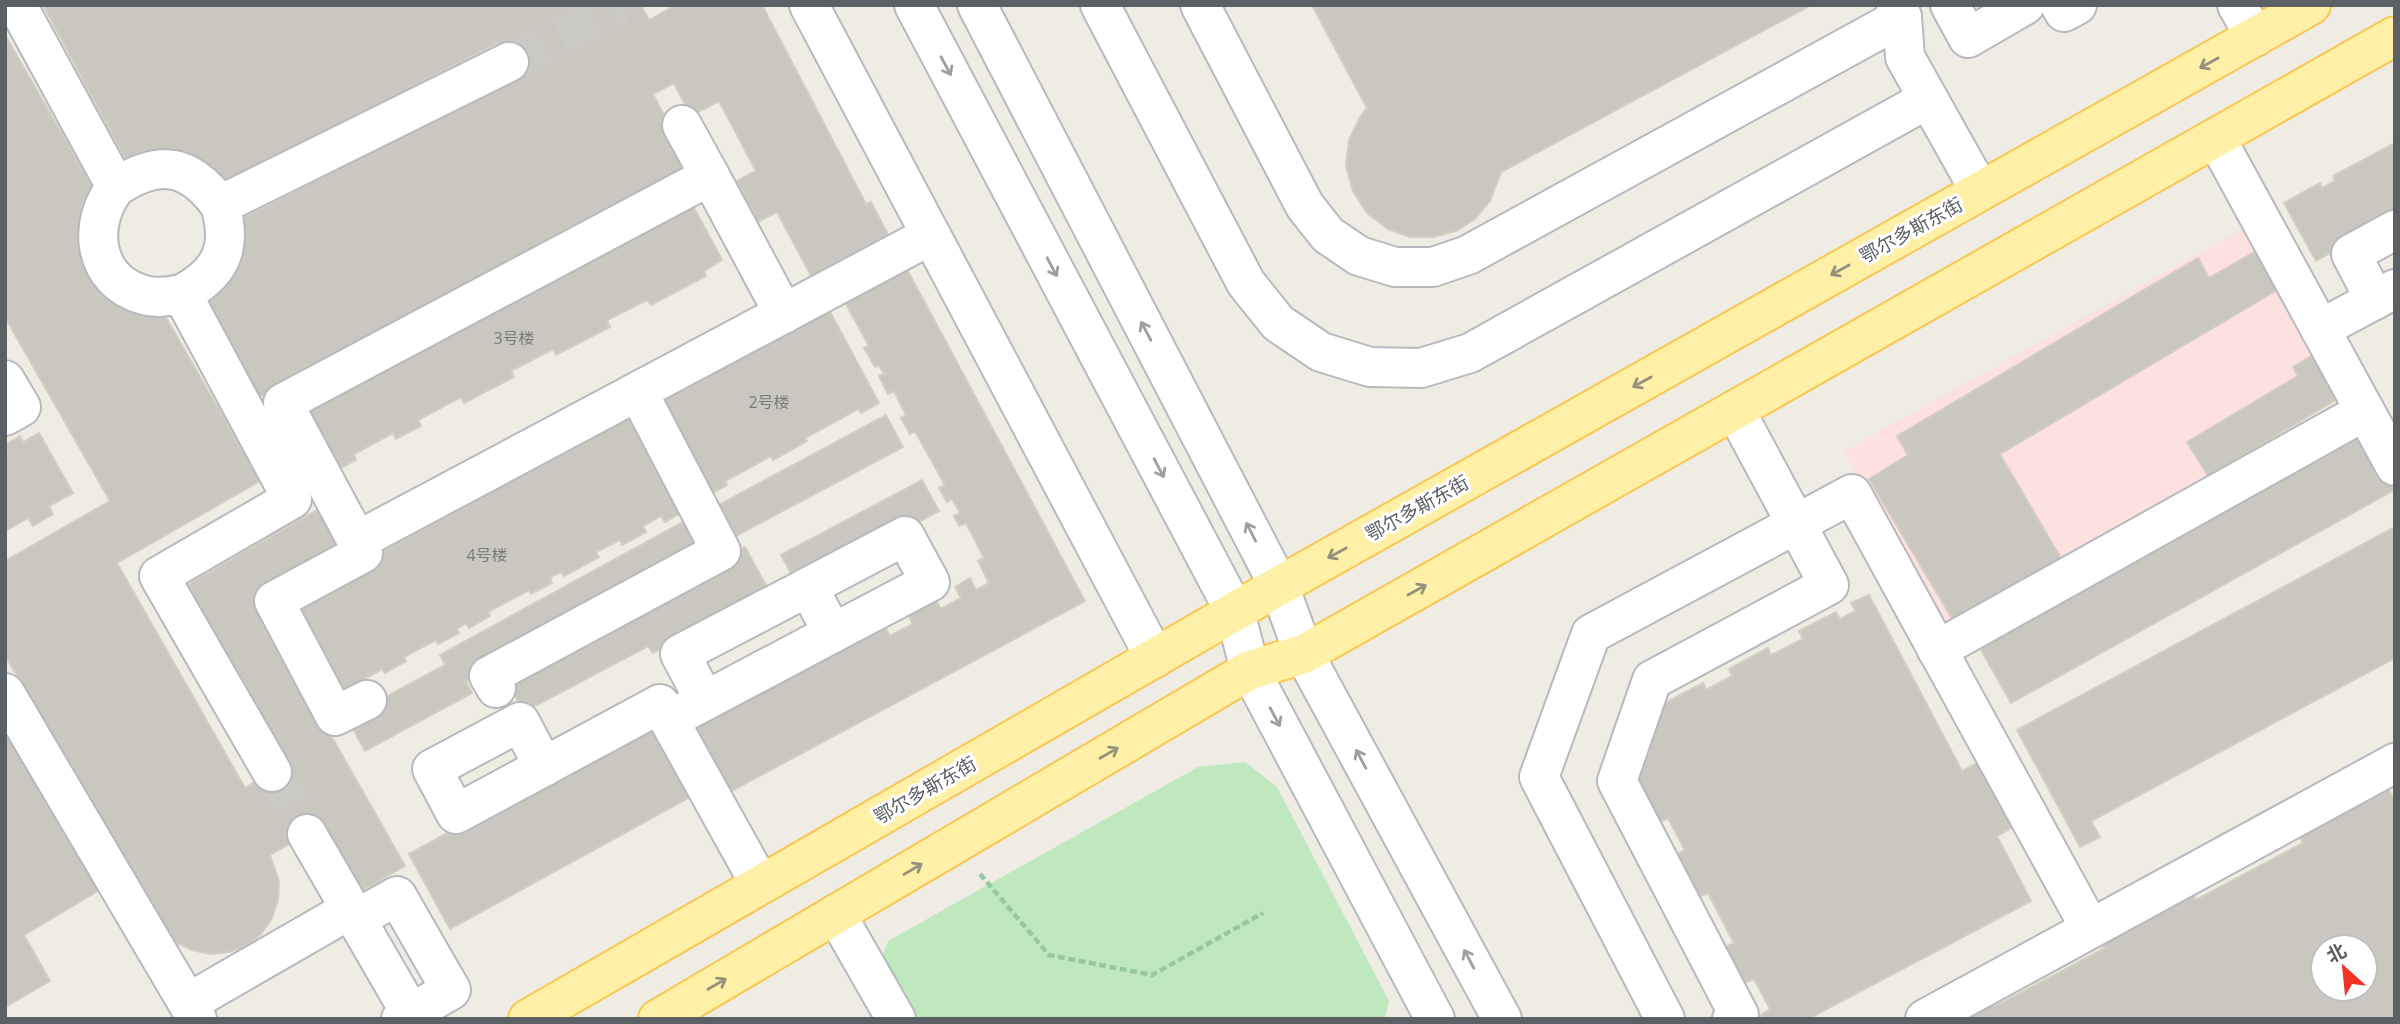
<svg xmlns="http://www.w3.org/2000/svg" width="2400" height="1024" viewBox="0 0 2400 1024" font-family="'Open Sans','Noto Sans SC',sans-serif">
<rect width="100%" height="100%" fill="#efece3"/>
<!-- medical -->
<polygon fill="#fde1df" points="2250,225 2354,409 1948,636 1844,451"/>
<!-- green -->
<polygon fill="#bfe8bf" points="1245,762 1277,787 1389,1001 1385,1019 911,1019 880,964 888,941 1198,767"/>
<!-- building -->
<g fill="#cac7c0" stroke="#d4cec1" stroke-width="2" fill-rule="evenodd">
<polygon points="43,5 641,5 649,20 676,5 762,5 866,204 871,202 892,242 815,283 777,212 758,222 737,181 756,171 719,101 691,116 674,83 653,94 692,170 258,398 207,300 240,219 516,77 499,42 224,184 128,164"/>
<polygon points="1312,5 1811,5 1501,172 1490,201 1475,219 1456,231 1433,237 1410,237 1388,229 1367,213 1353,191 1346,166 1349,140 1360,117 1367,108"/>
<polygon points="5,35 96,193 85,219 164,314 260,481 117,563 245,788 283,765 182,588 322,507 348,553 257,605 405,866 356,894 307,834 270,855 279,882 278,900 272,918 261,934 246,946 229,952 210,954 192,950 175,942 162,929 5,655 5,561 110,501 5,317"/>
<polygon points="2395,143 2395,218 2373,223 2333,245 2336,250 2316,261 2284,203 2320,183 2322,188 2335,181 2333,176"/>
<polygon points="693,206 722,260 704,271 706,276 651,305 647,300 607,320 610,327 556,355 553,349 511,371 514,377 464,403 461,397 418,420 421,426 396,439 393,433 354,454 356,460 337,470 302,402"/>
<polygon points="2256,251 2279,289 2000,454 2063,562 1956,625 1869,479 1908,455 1897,436 2198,258 2209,278"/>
<polygon points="903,262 1085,601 726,794 687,722 880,618 890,636 913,624 907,612 934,598 941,609 961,598 955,587 970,578 976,590 989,583 978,561 984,558 966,523 959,526 954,516 960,513 952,499 947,502 939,488 945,485 915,431 910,434 901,418 906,415 894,391 888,394 879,376 884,374 879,365 875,367 864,348 869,346 841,295"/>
<polygon points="829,310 879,403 861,413 858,409 805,438 807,441 773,460 771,456 725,481 727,485 709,495 659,402"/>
<polygon points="2314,354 2339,398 2208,476 2187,442 2298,376 2293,367"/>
<polygon points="635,414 688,509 665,522 661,516 643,526 646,532 622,545 620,540 596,552 599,557 564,576 561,572 550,577 552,583 531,594 529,590 488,612 490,616 469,628 466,623 457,629 459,633 438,644 436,640 404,657 406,661 385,673 382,669 353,685 356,689 338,699 286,604"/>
<polygon points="886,415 903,447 732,538 715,507"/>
<polygon points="39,433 73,493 49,506 53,514 33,526 28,518 5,531 5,452 8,450 5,445 20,436 23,442"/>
<polygon points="2362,434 2394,490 2011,703 1980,648"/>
<polygon points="922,480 939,511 798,586 781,555"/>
<polygon points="692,517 710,549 466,682 472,693 365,751 347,718 445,665 440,655"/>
<polygon points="2395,527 2395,658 2091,821 2100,837 2080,847 2017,730"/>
<polygon points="745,547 769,591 653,653 648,646 524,712 504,675"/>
<polygon points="1869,595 1962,771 1987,758 2022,822 1997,836 2031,901 1808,1019 1763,1019 1761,1015 1770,1009 1754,979 1744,983 1726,947 1734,943 1708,893 1699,897 1676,855 1685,850 1668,818 1659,823 1638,781 1661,705 1703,683 1706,690 1732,676 1729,669 1768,648 1771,655 1803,639 1799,631 1836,612 1840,619 1856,611 1851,603"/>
<polygon points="5,710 108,885 24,935 50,981 5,1007"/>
<polygon points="659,718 699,792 450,929 409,854"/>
<path d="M2388 789 2395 801V1019H1955L1990 1000 1994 1007 2105 948 2101 941 2192 893 2196 900 2303 843 2299 836ZM2323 947H2365V989H2323Z"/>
</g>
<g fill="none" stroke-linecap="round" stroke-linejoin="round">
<!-- minor-tunnel -->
<g stroke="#cac9c4" stroke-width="38" stroke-dasharray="38 19" stroke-linecap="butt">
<polyline points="509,62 621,5"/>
<polyline points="272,772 307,834"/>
</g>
<defs>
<g id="minor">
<path d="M17 5 116 187C86 224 93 281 144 295 157 299 169 296 182 294L292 499 159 576 272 772"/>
<polyline points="809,5 1155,658"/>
<polyline points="914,5 1235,612 1250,670 1435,1019"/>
<polyline points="977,5 1279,586 1304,654 1502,1019"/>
<polyline points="1100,5 1246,283 1278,323 1321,352 1370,367 1421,368 1470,353 1928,99"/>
<polyline points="1200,5 1305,206 1328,235 1359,256 1395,267 1433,267 1468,255 1902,17"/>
<polyline points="1896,5 1902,17 1905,57 1980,191"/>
<polyline points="1950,5 1968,38 2025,5"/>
<polyline points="2060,5 2064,12 2077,5"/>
<polyline points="2237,5 2255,37"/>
<polyline points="682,125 710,176"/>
<polyline points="2216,138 2395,466"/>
<path d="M116 187C159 159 189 163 220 205L509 62"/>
<path d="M182 294C221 273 233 248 220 205"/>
<polyline points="2375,300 2351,254 2395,230"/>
<polyline points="784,314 710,176 283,403 357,541 931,235"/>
<polyline points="2320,329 2395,289"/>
<polyline points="5,380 21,407 5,416"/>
<polyline points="357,541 363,553 274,601 335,716 367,700"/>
<polyline points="808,587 905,536 930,582 833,633"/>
<polyline points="1937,650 2365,411"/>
<polyline points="496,688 489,676 721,551 638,392"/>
<polyline points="5,693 197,1019"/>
<polyline points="669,720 833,633 808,587 680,654 705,701"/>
<polyline points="544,767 520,722 432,769 456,814 660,704 760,884"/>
<polyline points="307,834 414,1019"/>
<polyline points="836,914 896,1019"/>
<polyline points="356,919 397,896 451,990 401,1019"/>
<polyline points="188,1003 351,909"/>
<polyline points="1665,1019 1539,777 1591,634 1852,494 2090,928"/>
<polyline points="1732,1019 1739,1015 1617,781 1652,680 1829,585 1735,410"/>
<polyline points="1925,1019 2395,763"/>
</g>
<g id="major">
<polyline points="528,1019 1279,586 2311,5"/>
<polyline points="658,1019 1250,670 1304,654 2395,36"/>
</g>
</defs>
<!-- minor casing -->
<use href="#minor" stroke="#b6babe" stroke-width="42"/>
<!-- major casing -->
<use href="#major" stroke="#f9c853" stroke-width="42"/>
<!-- path -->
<polyline stroke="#96c7a3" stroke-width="4.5" stroke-dasharray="7 3.5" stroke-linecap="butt" points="980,874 1049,955 1152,975 1263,913"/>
<!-- minor -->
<use href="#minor" stroke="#fff" stroke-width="38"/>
<!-- major -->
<use href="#major" stroke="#fff0a8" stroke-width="38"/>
</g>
<!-- one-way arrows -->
<defs><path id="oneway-shaft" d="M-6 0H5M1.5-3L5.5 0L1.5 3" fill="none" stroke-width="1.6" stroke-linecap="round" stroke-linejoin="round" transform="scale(1.75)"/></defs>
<g stroke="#94927c">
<use href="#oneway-shaft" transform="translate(2209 63) rotate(151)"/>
<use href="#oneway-shaft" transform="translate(1840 270) rotate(151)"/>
<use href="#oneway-shaft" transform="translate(1642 382) rotate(151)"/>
<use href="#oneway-shaft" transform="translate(1337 553) rotate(151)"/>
<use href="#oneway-shaft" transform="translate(1417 590) rotate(-29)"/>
<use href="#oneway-shaft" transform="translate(1109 753) rotate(-30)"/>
<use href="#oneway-shaft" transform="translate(913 869) rotate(-31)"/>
<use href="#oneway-shaft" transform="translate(717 984) rotate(-30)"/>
</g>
<g stroke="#9da0a3">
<use href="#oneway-shaft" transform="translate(946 66) rotate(62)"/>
<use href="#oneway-shaft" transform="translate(1052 267) rotate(62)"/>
<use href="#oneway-shaft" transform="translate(1146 331) rotate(-118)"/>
<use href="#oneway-shaft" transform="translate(1159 468) rotate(62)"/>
<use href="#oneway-shaft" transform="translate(1251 532) rotate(-117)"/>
<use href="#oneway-shaft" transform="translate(1275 717) rotate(62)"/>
<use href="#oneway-shaft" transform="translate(1361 759) rotate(-118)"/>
<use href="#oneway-shaft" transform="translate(1469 959) rotate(-118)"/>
</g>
<g text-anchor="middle" stroke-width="6" stroke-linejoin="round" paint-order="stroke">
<!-- number labels -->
<g font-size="16" fill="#777a7c">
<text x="514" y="344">3号楼</text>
<text x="769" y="408">2号楼</text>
<text x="487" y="561">4号楼</text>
</g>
<!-- street labels -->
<g font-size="19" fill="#5b6065" stroke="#fff">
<text transform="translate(1911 230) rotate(-29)" y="7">鄂尔多斯东街</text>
<text transform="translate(1417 508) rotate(-29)" y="7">鄂尔多斯东街</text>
<text transform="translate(925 790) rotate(-30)" y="7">鄂尔多斯东街</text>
</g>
</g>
<!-- border -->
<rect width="2400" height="1024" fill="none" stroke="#5b6065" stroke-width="14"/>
<!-- north arrow -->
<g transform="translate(2344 968) rotate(333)"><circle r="33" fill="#ffffff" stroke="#bdbfc1" stroke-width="2"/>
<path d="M0-5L12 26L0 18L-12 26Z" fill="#f23426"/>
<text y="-10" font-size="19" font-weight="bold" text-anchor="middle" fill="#5b6065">北</text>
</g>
</svg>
